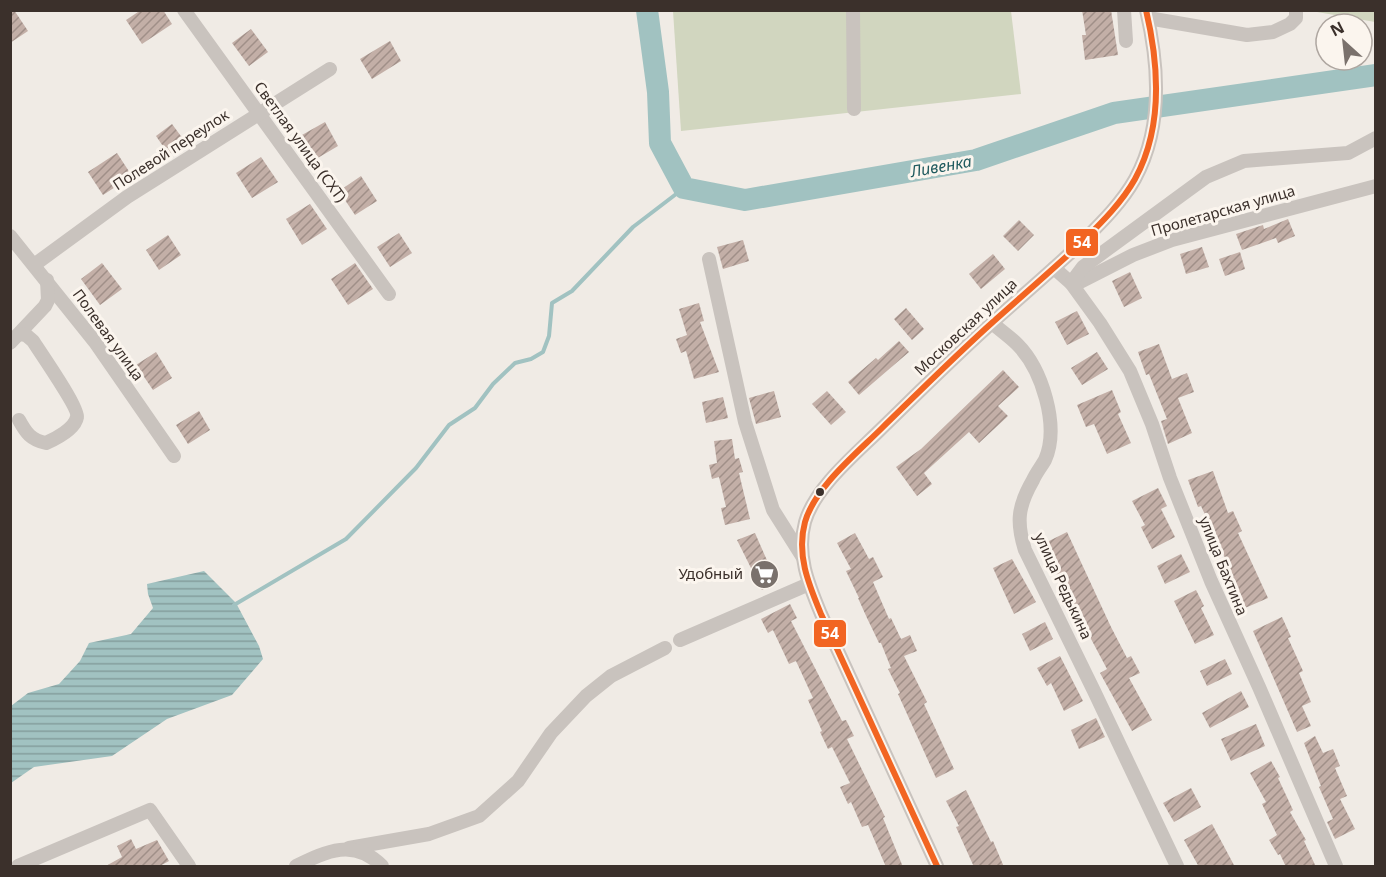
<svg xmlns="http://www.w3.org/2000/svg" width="1386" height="877" viewBox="0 0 1386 877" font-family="'Noto Sans',sans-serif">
<defs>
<pattern id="water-rules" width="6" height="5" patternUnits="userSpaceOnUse" patternTransform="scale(1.5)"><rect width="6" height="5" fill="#a1c2c1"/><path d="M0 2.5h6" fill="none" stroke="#849e9d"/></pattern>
<pattern id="building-hatch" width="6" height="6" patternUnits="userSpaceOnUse" patternTransform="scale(1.5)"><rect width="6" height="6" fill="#c3afa7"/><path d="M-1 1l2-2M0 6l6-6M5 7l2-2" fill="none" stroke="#a08f88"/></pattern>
</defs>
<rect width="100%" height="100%" fill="#f0ebe5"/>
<!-- garden -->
<g fill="#d1d6bf">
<polygon points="673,11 1011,11 1021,94 681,131"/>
<polygon points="1317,11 1375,11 1375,22 1317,12"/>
</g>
<!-- water -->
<polygon fill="url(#water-rules)" points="204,571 236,603 259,646 263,659 232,695 167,719 112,756 34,767 11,783 11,706 28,693 59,684 80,661 89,643 131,634 153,608 148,594 147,584"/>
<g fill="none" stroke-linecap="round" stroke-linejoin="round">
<!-- stream -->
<polyline stroke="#a1c2c1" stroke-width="4" points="234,605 346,539 416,468 449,425 475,408 493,384 515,363 531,359 543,352 549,336 552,303 572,291 633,227 684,188"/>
<!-- river -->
<polyline stroke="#a1c2c1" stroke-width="22" points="647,10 658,92 660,143 684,188 745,200 976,160 1114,113 1376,75"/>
</g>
<!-- building -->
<g fill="url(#building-hatch)">
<polygon points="10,10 14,10 28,31 10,43"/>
<polygon points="141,10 163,10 172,24 142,44 126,20"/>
<polygon points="1082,10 1111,10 1118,55 1085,60 1082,35 1086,35"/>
<polygon points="251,29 268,52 249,66 232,43"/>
<polygon points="390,41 401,61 372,79 360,59"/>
<polygon points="325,122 338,146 316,159 302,135"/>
<polygon points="172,124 186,143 169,155 156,136"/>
<polygon points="117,153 132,176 103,195 88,172"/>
<polygon points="261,157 278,182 252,198 236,173"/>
<polygon points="361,176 377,201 355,215 339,191"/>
<polygon points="310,204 327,229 302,245 286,219"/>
<polygon points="1288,219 1295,236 1278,243 1276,238 1242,250 1236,234 1263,225 1264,229"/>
<polygon points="1019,220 1034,235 1018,251 1003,236"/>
<polygon points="399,233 412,253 390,267 377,247"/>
<polygon points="168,235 181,255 159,270 146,250"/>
<polygon points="743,240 749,261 723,269 717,247"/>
<polygon points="1202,247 1209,267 1186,274 1180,254"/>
<polygon points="1240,252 1245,269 1225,276 1219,259"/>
<polygon points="993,254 1005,269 981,289 969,274"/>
<polygon points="102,263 122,289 100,305 81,279"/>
<polygon points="355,263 373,289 348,305 331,279"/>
<polygon points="1130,272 1142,298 1124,307 1112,281"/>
<polygon points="699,303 704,321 700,322 719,372 694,379 686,351 681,353 676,339 687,335 679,309"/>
<polygon points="906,308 924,329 912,340 894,319"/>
<polygon points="1077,311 1089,334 1067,345 1055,322"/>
<polygon points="899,341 909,352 859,395 848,382 876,358 878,360"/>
<polygon points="1159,344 1172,379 1187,373 1194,392 1178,398 1192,433 1168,444 1161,421 1167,419 1149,374 1146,375 1138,352"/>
<polygon points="156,352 172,378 153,390 136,365"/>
<polygon points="1097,352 1108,369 1082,385 1071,368"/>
<polygon points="1003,370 1019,387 998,406 1008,416 979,443 969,432 924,473 932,484 917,496 896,467 921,449"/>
<polygon points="1112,390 1121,412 1118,414 1131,443 1107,454 1094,424 1086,427 1077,405"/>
<polygon points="774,391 781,417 756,424 749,398"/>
<polygon points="827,391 846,412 831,425 812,404"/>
<polygon points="723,397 728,418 706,423 702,402"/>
<polygon points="199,411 210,430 188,444 176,425"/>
<polygon points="732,439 735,459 739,458 743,472 739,473 750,519 725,525 721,508 726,507 719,477 712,479 709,465 717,463 714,441"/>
<polygon points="1213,471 1228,513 1233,511 1242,531 1238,533 1268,598 1245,608 1223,559 1225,558 1201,506 1198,507 1188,480"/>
<polygon points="1158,488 1167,506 1161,509 1175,537 1152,549 1141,527 1145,525 1132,501"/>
<polygon points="1067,532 1111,627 1127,658 1131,656 1140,673 1129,678 1152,720 1132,731 1100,673 1107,669 1041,545"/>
<polygon points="755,533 777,583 762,590 737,540"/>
<polygon points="855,533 869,559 873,557 883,577 873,582 889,619 891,618 901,639 910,635 917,651 904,656 927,702 924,704 954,769 936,778 898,694 900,693 888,669 891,668 881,643 879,643 867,618 858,598 859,598 846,571 851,569 837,543"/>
<polygon points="1181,554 1190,572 1165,584 1157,566"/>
<polygon points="1012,559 1036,602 1014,614 993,568"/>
<polygon points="1196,590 1204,606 1201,608 1214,635 1195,644 1174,601"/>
<polygon points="790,604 797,618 791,621 842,721 846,720 854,736 847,739 885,817 883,818 903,867 886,867 868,825 862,827 851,802 848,804 840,787 850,783 832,747 828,749 820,732 822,731 808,700 813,698 796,661 789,664 773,630 768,633 761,619"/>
<polygon points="1282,617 1291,637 1288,638 1303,671 1299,673 1311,702 1302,706 1311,726 1297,732 1253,631"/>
<polygon points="1045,622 1053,639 1030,651 1022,634"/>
<polygon points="1060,656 1083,701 1064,711 1051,683 1047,686 1037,668"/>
<polygon points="1225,659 1232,674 1207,686 1200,671"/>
<polygon points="1241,691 1249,707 1210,728 1202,713"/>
<polygon points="1096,718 1105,737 1079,749 1071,730"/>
<polygon points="1256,724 1265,746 1231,761 1221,739"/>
<polygon points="1315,736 1323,753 1333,749 1340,766 1335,768 1347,796 1340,799 1355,829 1335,839 1327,822 1333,819 1319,787 1321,786 1304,743"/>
<polygon points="1271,761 1280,777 1278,778 1293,810 1290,812 1306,840 1304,841 1316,867 1286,867 1280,854 1278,855 1269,840 1277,835 1262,804 1266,802 1250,773"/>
<polygon points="1191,788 1201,807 1174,822 1163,803"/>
<polygon points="966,790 991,842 993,841 1004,867 974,867 956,827 959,826 946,801"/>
<polygon points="1212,824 1235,867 1199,867 1184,840"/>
<polygon points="131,839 136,849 157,840 169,861 158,867 104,867 122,857 117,846"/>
</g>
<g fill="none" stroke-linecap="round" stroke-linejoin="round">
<!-- minor -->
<g stroke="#c9c3be" stroke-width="14">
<polyline points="184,10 389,294"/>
<polyline points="853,10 854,109"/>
<polyline points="1124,10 1126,41"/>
<polyline points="1148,18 1247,35 1273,32 1290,24 1296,18 1296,10"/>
<polyline points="10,236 95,342 174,456"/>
<polyline points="709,259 745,422 773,510 802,556"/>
<polyline points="34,265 127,197 330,69"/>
<polyline points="1054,268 1071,283 1080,282 1133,255 1172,240 1376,186"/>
<path d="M992 323C1000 330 1009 336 1017 344 1042 369 1060 426 1045 460 1041 467 1036 473 1033 480 1018 506 1016 522 1025 550L1094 691 1177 866"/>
<polyline points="10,343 45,306 48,300 47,280"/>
<path d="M19 420C26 433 31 440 46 443 55 439 75 429 77 417 79 408 40 352 33 341L26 335 20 334"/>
<polyline points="680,640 809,584"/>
<polyline points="349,848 429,834 479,816 518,781 551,733 586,696 611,676 665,648"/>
<polyline points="18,866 150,810 189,866"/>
<path d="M296 866C327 851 354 838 382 866"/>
<path d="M937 866 821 614C809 585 796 555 805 522 815 487 857 453 882 428 919 392 956 355 994 321 1022 296 1051 271 1079 245 1099 225 1121 204 1135 179 1163 128 1159 65 1146 10"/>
<polyline points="1336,866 1259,687 1211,581 1170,478 1152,424 1130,371 1100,323 1071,283 1083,267 1206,177 1244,161 1348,153 1376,138"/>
</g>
<defs>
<path id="bus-1" d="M937 866 821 614C809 585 796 555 805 522 815 487 857 453 882 428 919 392 956 355 994 321 1022 296 1051 271 1079 245 1099 225 1121 204 1135 179 1163 128 1159 65 1146 10"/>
</defs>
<!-- bus-1 casing -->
<use href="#bus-1" stroke="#fbf5ee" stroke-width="10"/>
<!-- bus-1 -->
<use href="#bus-1" stroke="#f26522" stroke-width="6"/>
</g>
<!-- icons -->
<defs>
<symbol id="supermarket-disc" viewBox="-11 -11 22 22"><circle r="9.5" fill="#7a716c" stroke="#fbf5ee"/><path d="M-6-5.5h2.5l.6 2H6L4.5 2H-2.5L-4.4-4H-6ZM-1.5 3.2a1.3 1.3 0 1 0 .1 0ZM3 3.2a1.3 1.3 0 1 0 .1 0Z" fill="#fff"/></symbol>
</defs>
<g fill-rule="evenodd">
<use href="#supermarket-disc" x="748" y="558" width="33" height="33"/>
</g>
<!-- markers -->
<circle fill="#3b302b" stroke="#fbf5ee" stroke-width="2" cx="820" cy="492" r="5"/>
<g text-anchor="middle" stroke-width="6" stroke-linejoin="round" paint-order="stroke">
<!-- street labels -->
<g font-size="15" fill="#3b302b" stroke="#fbf5ee">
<text transform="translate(300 142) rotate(54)" y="5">Светлая улица (СХТ)</text>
<text transform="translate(171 150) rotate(-33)" y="5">Полевой переулок</text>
<text transform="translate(1223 211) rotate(-16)" y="5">Пролетарская улица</text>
<text transform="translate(966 327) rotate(-43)" y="5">Московская улица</text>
<text transform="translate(108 335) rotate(54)" y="5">Полевая улица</text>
<text transform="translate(1223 566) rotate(68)" y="5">улица Бахтина</text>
<text transform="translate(1063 586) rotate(65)" y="5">улица Редькина</text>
</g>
<!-- poi labels -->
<g font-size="15" fill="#3b302b" stroke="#fbf5ee" text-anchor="end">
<text x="743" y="579">Удобный</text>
</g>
<!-- water labels -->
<g font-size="16" font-style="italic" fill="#1f5a5e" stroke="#fbf5ee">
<text transform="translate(941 166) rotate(-10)" y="6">Ливенка</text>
</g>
</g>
<g stroke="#fbf5ee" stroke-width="2">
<rect x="1065" y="228" width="34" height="29" rx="6" fill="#f26522"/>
<rect x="813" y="619" width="34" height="29" rx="6" fill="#f26522"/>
</g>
<g font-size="16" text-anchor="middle" font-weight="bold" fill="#fff">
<text x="1082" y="248">54</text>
<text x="830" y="639">54</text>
</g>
<!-- border -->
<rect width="1386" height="877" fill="none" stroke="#3b302b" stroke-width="24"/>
<!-- north arrow -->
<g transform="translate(1344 42) rotate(333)"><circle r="28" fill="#fbf5ee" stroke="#aea6a0" stroke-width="1.5"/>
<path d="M0-4.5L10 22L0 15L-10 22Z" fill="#7a716c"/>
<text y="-9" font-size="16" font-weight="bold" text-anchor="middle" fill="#3b302b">N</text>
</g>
</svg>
